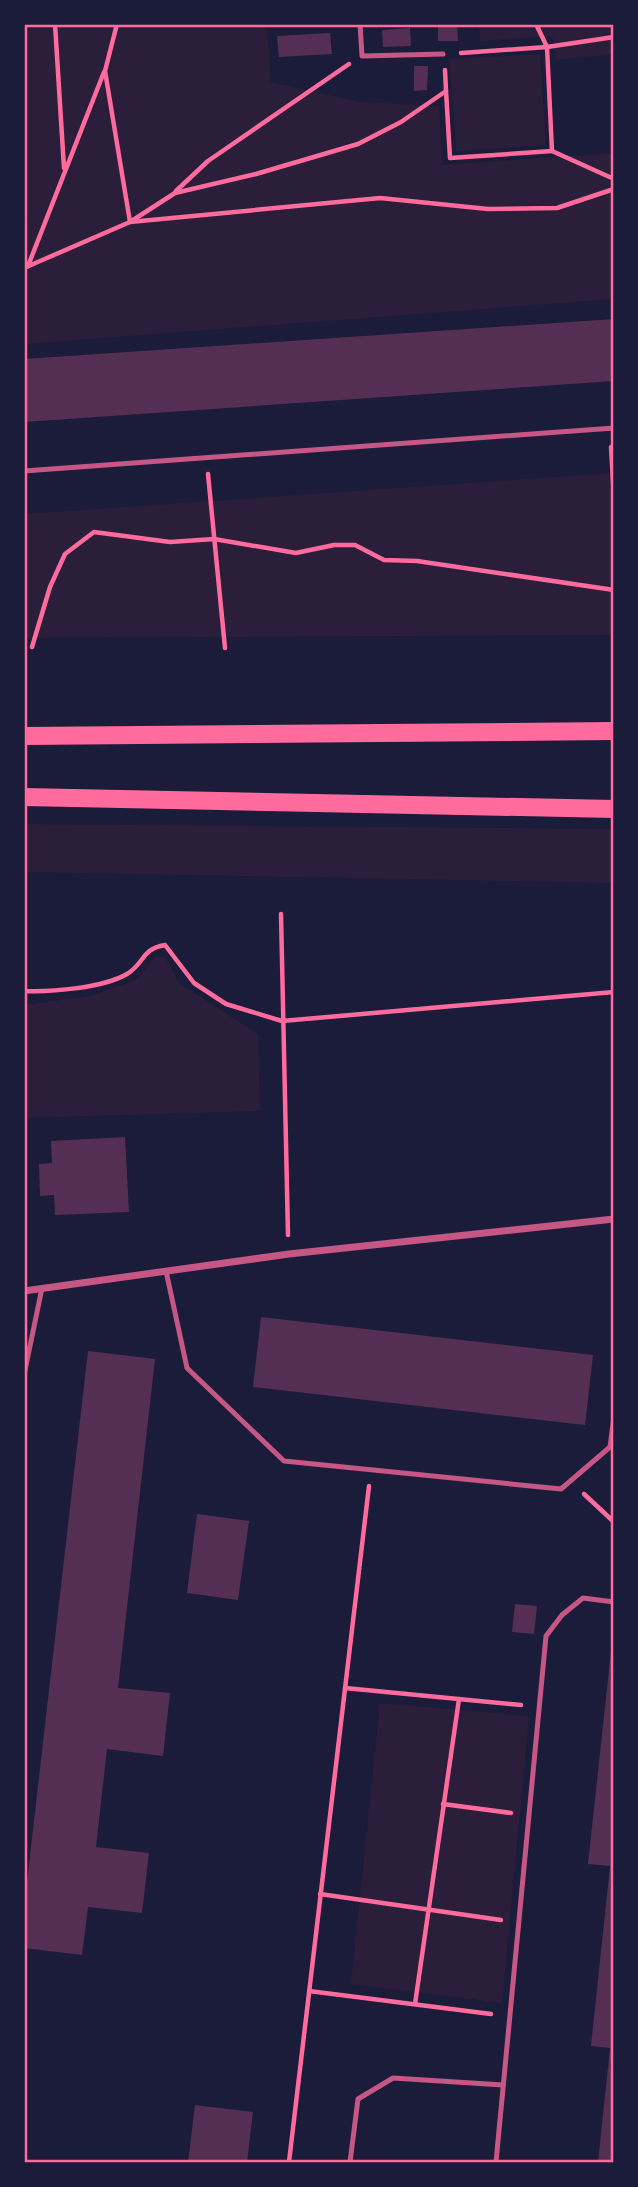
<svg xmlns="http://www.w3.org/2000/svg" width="638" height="2187" viewBox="0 0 638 2187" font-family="Rubik,sans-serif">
<rect width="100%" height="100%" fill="#1b1b3a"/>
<!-- green -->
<g fill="#2a1e3b">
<polygon points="25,25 276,25 267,26 271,82 360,102 439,106 442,165 613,153 613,299 25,344 24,226 28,225 24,185"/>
<polygon points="479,25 613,25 613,54 556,60 552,36 480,41"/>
<polygon points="540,54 546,145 456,151 449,59"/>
<polygon points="613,473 613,635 25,638 25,514"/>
<polygon points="25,824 613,829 613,883 25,872"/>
<polygon points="155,957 165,957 179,983 258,1034 260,1111 25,1118 25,1005 90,996 136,980"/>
<polygon points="380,1703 529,1716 502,2003 351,1984"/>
</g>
<!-- building -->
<g fill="#542f53">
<polygon points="438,24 457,24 458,41 438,41"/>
<polygon points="410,28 411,46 383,47 382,30"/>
<polygon points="330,33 332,54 279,57 277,36"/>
<polygon points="414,66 428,66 427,90 414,91"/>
<polygon points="614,319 614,381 24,422 24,359"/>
<polygon points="125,1137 129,1212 55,1215 54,1195 40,1196 39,1164 52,1163 51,1141"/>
<polygon points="261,1317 593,1355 585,1425 253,1387"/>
<polygon points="88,1351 155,1359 118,1688 170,1693 163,1756 107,1749 96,1847 149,1853 142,1913 88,1907 82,1955 24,1948 24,1908"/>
<polygon points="197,1514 249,1521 238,1600 187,1593"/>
<polygon points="515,1604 537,1606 534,1634 512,1632"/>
<polygon points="611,1651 614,1652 614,2162 598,2162 610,2048 591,2046 610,1866 588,1864"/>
<polygon points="195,2105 253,2112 247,2162 188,2162"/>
</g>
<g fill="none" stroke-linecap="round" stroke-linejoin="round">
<!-- path -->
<g stroke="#ff6b9d" stroke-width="4.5">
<polyline points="55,24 64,168"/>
<polyline points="117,24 105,71 130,222 380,198 488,209 557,208 614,189"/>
<polyline points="536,24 547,47 552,151 614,179"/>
<polyline points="461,53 547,47 614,37"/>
<polyline points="446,91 450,158 552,151"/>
<polyline points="176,191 208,161 349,64"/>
<polyline points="28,266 104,72"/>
<polyline points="24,268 130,222 175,193 256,174 358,144 401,122 446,91 445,70"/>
<polyline points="611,447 614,498"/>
<polyline points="208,474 225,648"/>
<polyline points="32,647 50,587 65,554 94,532 170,542 214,539 296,553 334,545 355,545 384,560 417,561 614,590"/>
<polyline points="281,914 288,1235"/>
<path d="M24 991C52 992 103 988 127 974 145 963 141 949 165 945L194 983 226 1004 282 1021 614 992"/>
<polyline points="584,1494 614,1522"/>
<polyline points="345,1688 521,1705"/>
<polyline points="443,1804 511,1813"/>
<polyline points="320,1894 501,1920"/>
<polyline points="309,1991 491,2014"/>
<polyline points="415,2004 459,1699"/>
<polyline points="289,2162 369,1486"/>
</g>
<!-- service -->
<g stroke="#c65784" stroke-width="5">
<polyline points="360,24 362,56 443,54"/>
<polyline points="24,471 614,428"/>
<polyline points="166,1271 187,1368 284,1461 561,1489 610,1447 614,1447"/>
<polyline points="24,1375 42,1288"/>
<polyline points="610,1447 614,1416"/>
<polyline points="350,2162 358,2099 393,2078 503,2085"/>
<polyline points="496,2162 546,1636 562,1615 583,1598 614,1602"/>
</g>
<!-- minor -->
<polyline stroke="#c65784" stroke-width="7" points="24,1291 289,1254 614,1219"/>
<!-- primary -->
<g stroke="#ff6b9d" stroke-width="18">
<polyline points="24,736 614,731"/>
<polyline points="24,797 614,809"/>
</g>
</g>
<!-- border -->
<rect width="638" height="2187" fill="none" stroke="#1b1b3a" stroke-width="52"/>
<rect x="26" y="26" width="586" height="2135" fill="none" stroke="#ff6b9d" stroke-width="2.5"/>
</svg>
